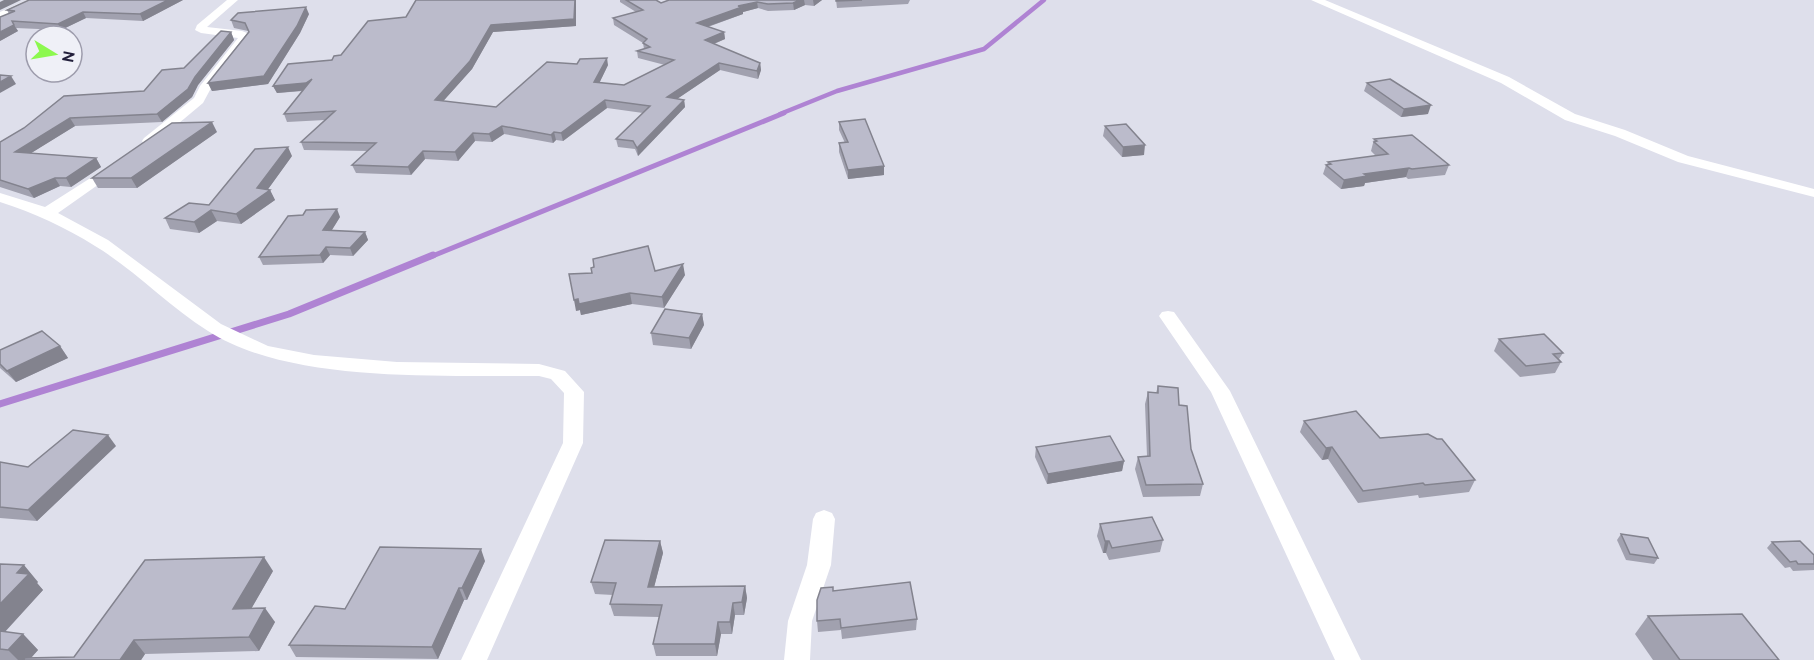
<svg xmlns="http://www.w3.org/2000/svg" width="1814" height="660" viewBox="0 0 1814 660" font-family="Overpass,sans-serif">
<rect width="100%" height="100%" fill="#dedfeb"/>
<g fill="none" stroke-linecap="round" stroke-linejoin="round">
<!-- stream-far2 -->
<polyline stroke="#af83d3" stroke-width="4.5" points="780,114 837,91 984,49 1044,0"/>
<!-- stream-far1 -->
<polyline stroke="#af83d3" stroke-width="5" points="430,257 784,113"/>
<!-- stream -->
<polyline stroke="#af83d3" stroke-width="7" points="0,404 289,314 433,255"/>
<!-- street -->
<g fill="#fff" fill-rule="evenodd">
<polygon points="27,0 40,0 0,19 0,12"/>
<polygon points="227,0 238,0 207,27 242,31 247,33 250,38 210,90 203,103 154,144 144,144 142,141 144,138 194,98 200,86 238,38 201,33 195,30 197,25"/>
<polygon points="1311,0 1325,0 1509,77 1575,114 1625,130 1688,156 1814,189 1814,197 1678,162 1615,136 1565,120 1501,83"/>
<path d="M114 163 121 167 119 170 58 213 108 240 221 324 268 346 314 355 397 362 539 364 565 371 584 392 583 443 487 660H461L563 443 564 393 551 379 539 376C442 375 290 384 208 331 168 306 135 270 95 246 65 227 34 213 0 202V193L45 207Z"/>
<polygon points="1168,311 1174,312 1230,391 1361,660 1335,660 1211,392 1159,316 1162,312"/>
<polygon points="824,510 832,513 835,519 831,565 812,621 810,660 784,660 788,621 807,565 813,519 816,513"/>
</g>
</g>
<!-- wall -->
<g fill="#a1a1af">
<polygon points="183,0 143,21 86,18 61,30 16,28 18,31 0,41 9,14 7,10"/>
<polygon points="620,0 656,0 661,3 669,0 822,0 814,6 805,5 794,10 768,11 758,8 743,12 743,14 708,27 724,32 725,39 714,44 760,63 761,70 758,79 720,70 677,99 684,100 685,107 638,156 635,149 618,147 616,139 643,113 607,108 563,141 556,140 553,143 504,134 492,142 475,141 458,161 425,159 411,175 356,173 352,165 368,151 304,150 301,142 325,120 287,122 284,114 303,91 277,93 273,86 341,55 368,21 576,26 493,32 472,69 443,101 496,107 577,64 608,65 599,83 624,85 665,65 638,58 637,51 644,49 643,43 614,25 613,18 636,12 620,2"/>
<polygon points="836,0 910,0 908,4 837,8"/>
<polygon points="309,14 300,33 268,84 212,91 208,83 248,32 248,31 234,28 231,20"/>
<polygon points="231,32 234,40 198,85 192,97 162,122 75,126 31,153 96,158 101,167 71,187 60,186 34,198 0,187 0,142 144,91 184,68"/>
<polygon points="1367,83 1428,114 1401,117 1364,91"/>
<polygon points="839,122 884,166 884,175 848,179 839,152 839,143 845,143 839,130"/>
<polygon points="1105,126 1144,155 1122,157 1103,136"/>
<polygon points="217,132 137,188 98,188 92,178"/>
<polygon points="1374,139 1449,165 1445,175 1408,179 1406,177 1365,183 1364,186 1341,189 1323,174 1326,165 1327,165 1328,162 1376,156 1371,151"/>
<polygon points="292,156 268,189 270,190 275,200 241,224 217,221 199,233 170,229 165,218 209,205"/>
<polygon points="340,217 331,231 365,232 368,240 353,256 330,255 323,263 263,265 259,257"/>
<polygon points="655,271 685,275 664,308 632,304 581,315 580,310 576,311"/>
<polygon points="702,314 704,325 691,349 653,345 651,333"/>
<polygon points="1499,339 1563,353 1559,359 1561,362 1555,373 1520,377 1494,351"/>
<polygon points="60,346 68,358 16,382 0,368 0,350"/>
<polygon points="1158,386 1179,405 1191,449 1203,484 1200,496 1143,497 1135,469 1138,457 1147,456 1145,404 1148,392 1156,393"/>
<polygon points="1304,421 1380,438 1475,480 1469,492 1419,498 1418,495 1358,503 1328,459 1322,460 1300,432"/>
<polygon points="116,446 37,521 0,518 0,462 28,467"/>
<polygon points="1036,447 1124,461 1122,471 1047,484 1035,457"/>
<polygon points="1100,524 1163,540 1160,552 1109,560 1106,553 1103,553 1097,536"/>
<polygon points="1621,534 1658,558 1654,564 1626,560 1617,540"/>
<polygon points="660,541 663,553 654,587 745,586 747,598 744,615 735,615 732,634 721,634 717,656 656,656 653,644 659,617 614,616 610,604 613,595 595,594 591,582"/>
<polygon points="1772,542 1814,555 1814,570 1793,571 1790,567 1785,568 1767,548"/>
<polygon points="485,561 467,600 464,600 438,659 296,657 289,645 345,609"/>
<polygon points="0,564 38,582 37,583 43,590 5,632 23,634 38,650 31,658 74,657 273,571 251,609 275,622 259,651 145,654 141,660 0,660"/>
<polygon points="833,591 917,619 916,630 842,639 841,630 818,632 817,621"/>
<polygon points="1648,616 1779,660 1653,660 1635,634"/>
</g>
<!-- shaded-wall -->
<g fill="#83838e">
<polygon points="4,0 21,0 0,10 0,2"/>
<polygon points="168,0 183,0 143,21 140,14"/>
<polygon points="575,0 576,0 576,26 493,32 472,69 438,107 435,100 491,25"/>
<polygon points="800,0 804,0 805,5 794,10 793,3"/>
<polygon points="813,0 822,0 814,6"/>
<polygon points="757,2 758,8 743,12 743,14 698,30 697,23 738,6"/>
<polygon points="306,7 309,14 300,33 268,84 212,91 208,83"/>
<polygon points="83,12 86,18 61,30 58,24"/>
<polygon points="14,25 18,31 0,41 0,32"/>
<polygon points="231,32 234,40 198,85 192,97 162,122 157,114"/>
<polygon points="724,32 725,39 706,47 705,40"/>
<polygon points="607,58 608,65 596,90 594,82"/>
<polygon points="719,63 720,70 668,105 667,97"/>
<polygon points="760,63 761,70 758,79 757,71"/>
<polygon points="11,76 16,84 0,93 0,82"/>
<polygon points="312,79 309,90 277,93 273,86"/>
<polygon points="605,100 607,108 563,141 561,133"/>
<polygon points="684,100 685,107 638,156 637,148"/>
<polygon points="1431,105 1428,114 1401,117 1404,109"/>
<polygon points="70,118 75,126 20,160 15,152"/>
<polygon points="212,122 217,132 137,188 131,178"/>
<polygon points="502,126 504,134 492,142 489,134"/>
<polygon points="554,132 556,140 553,143 551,135"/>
<polygon points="473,133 475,141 458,161 455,152"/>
<polygon points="1145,145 1144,155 1122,157 1123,147"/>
<polygon points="288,147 292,156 266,192 270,190 275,200 241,224 236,214 257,188"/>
<polygon points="423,151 425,159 411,175 408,167"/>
<polygon points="96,158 101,167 71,187 66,178"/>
<polygon points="884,166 884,175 848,179 848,170"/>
<polygon points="1409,168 1406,177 1365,183 1364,186 1341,189 1344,180 1364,174"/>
<polygon points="55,178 60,186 34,198 28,189"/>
<polygon points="337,209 340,217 327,238 323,230"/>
<polygon points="211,210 217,221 199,233 194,222"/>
<polygon points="365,232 368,240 353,256 350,248"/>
<polygon points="326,247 330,255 323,263 320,255"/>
<polygon points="683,264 685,275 664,308 662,297"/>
<polygon points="630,293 632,304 581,315 580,310 576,311 574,300"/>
<polygon points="702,314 704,325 691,349 689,338"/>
<polygon points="60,346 68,358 16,382 7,371"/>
<polygon points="108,435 116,446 37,521 28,510"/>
<polygon points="1332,447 1328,459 1322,460 1326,448"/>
<polygon points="1124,461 1122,471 1047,484 1048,474"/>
<polygon points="660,541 663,553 651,599 648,587"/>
<polygon points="1105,541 1109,541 1106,553 1103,553"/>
<polygon points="481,549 485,561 467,600 462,588"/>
<polygon points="264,557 273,571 243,623 233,609"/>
<polygon points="24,565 38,582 37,583 43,590 0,637 0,604 17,573"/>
<polygon points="745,586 747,598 744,615 742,602"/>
<polygon points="459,588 464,600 438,659 432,647"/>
<polygon points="733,603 735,615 732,634 730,622"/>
<polygon points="265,608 275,622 259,651 249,637"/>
<polygon points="718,622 721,634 717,656 715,644"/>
<polygon points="23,634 38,650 29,660 18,660 8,650"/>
<polygon points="134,640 145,654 141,660 120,660"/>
</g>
<!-- building -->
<g fill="#bbbbcb" stroke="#83838e" stroke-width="1.5">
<polygon points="29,0 168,0 140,14 83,12 58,24 12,21 14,25 0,32 0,17 15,11 7,10"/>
<polygon points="416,0 575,0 574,19 491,25 470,61 435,100 496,107 547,62 577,64 580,59 607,58 594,82 624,85 674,60 637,51 650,47 643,43 647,39 613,18 643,10 626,0 656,0 661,3 669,0 800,0 793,3 768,4 757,2 738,6 742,7 697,23 724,32 705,40 760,63 757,71 719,63 667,97 684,100 637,148 633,141 616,139 650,106 605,100 561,133 554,132 551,135 502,126 489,134 473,133 455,152 423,151 408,167 352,165 376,143 301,142 335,111 284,114 312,79 306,83 273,86 288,64 332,60 334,56 341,55 368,21 406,17"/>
<polygon points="836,0 862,0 836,1"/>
<polygon points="306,7 297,26 264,76 208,83 249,32 245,23 231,20 238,13"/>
<polygon points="221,31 231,32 195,77 188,89 157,114 70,118 15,152 96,158 66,178 55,178 28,189 0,180 0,142 24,128 64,96 144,91 162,70 184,68"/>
<polygon points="0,75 11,76 0,82"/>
<polygon points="1390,79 1431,105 1404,109 1367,83"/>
<polygon points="865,119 884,166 848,170 839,143 848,142 839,122"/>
<polygon points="212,122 131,178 92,178 172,123"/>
<polygon points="1126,124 1145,145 1123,147 1105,126"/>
<polygon points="1412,135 1449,165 1412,169 1409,168 1364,174 1367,176 1344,180 1326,165 1331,164 1328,162 1388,154 1374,142 1377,141 1374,139"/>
<polygon points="288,147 257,188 270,190 236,214 211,210 194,222 165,218 189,203 209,205 255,149"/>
<polygon points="337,209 323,230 365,232 350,248 326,247 320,255 259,257 288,216 303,215 306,210"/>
<polygon points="648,246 655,271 683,264 662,297 630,293 579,304 578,299 574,300 569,274 592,273 591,268 594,267 593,259"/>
<polygon points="665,309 702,314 689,338 651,333"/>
<polygon points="42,331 60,346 7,371 0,364 0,350"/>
<polygon points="1544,334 1563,353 1553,354 1561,362 1526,366 1499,339"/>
<polygon points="1158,386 1178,388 1179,405 1187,406 1191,449 1203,484 1146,485 1138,457 1150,456 1148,392 1158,393"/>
<polygon points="1356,411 1380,438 1428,434 1437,439 1442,439 1475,480 1425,485 1423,483 1363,491 1332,447 1326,448 1304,421"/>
<polygon points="73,430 108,435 28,510 0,507 0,462 28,467"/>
<polygon points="1110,436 1124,461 1048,474 1036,447"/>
<polygon points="1152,517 1163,540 1112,548 1109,541 1105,541 1100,524"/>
<polygon points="1621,534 1648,538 1658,558 1630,554"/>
<polygon points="605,540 660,541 648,587 745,586 742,602 733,603 730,622 718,622 715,644 653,644 662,605 610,604 616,583 591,582"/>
<polygon points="1800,541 1814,555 1814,564 1798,564 1796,561 1790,562 1772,542"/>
<polygon points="380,547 481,549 462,588 459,588 432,647 289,645 315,606 345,609"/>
<polygon points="264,557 233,609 265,608 249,637 134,640 120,660 23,660 25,658 74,657 145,560"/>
<polygon points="0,564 24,565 17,573 29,574 0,604"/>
<polygon points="910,582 917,619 841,628 840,619 817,621 817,600 821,588 833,587 833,591"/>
<polygon points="1742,614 1779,660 1680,660 1648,616"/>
<polygon points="0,631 23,634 8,650 0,649"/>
</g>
<!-- north arrow -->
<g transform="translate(54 54) rotate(101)"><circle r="28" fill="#eff0f7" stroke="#9d9cac" stroke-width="1.5"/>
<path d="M0-4.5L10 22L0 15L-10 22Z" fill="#8cf84f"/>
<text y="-9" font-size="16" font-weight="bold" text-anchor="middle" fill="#221f3b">N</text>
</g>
</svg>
